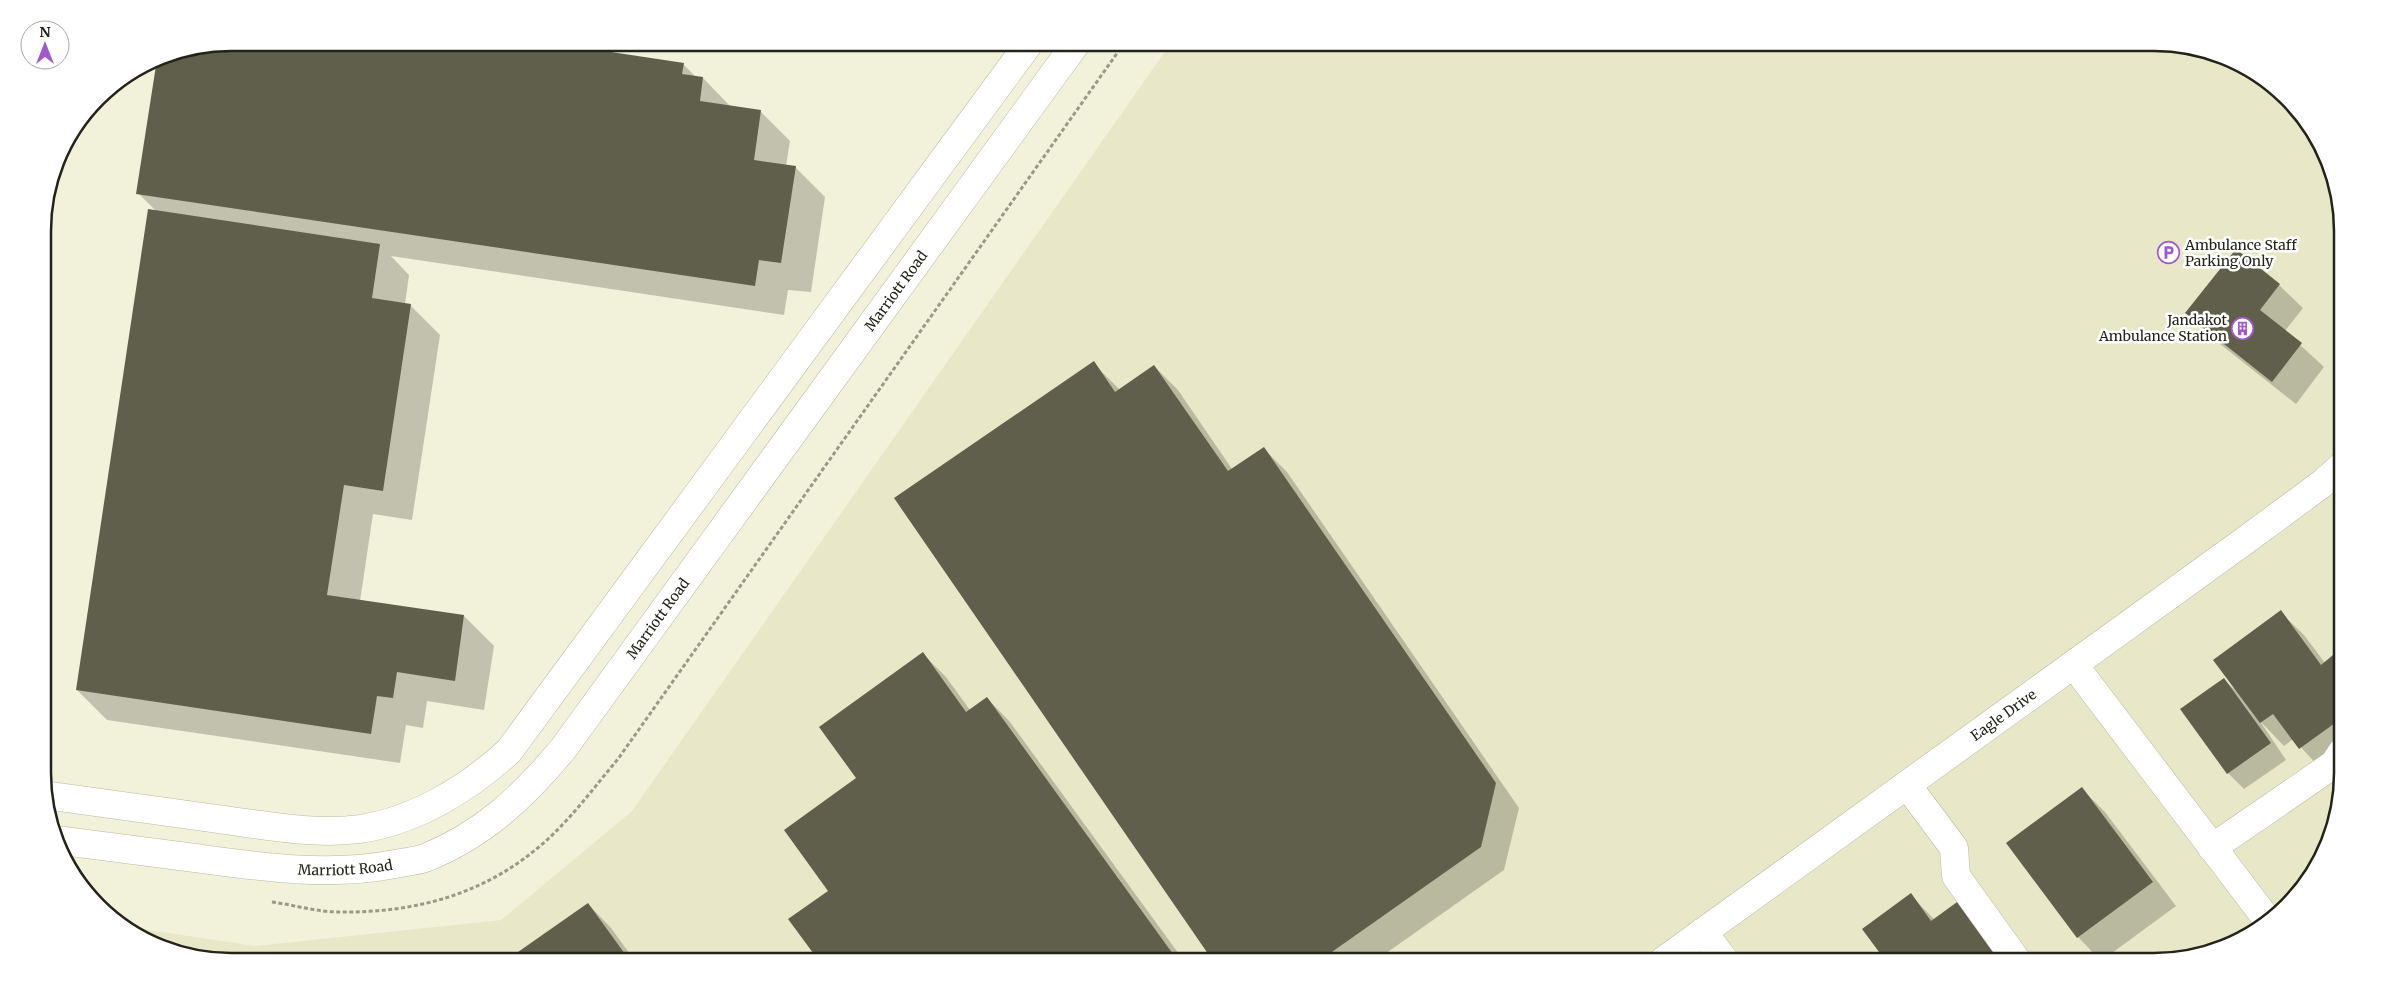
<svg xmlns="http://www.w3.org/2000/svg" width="2385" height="1004" viewBox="0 0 2385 1004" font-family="Merriweather,serif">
<rect width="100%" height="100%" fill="#f2f2da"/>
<!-- built -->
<polygon fill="#e8e8c8" points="1171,43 2153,43 2226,57 2268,81 2304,117 2328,159 2341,207 2342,773 2328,845 2304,887 2268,923 2214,951 2166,961 232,961 159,947 122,926 255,946 501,920 632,811"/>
<!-- shadow -->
<g fill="#0003">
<polygon points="232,42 683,64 696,77 703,78 731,107 760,111 790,141 786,166 795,167 825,197 811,292 788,290 784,315 391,256 409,275 405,304 410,305 440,335 412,520 373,514 360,601 464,616 494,646 484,710 427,701 423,728 406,725 400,763 107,720 77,690 157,212 138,193 158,58"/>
<polygon points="2279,285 2303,308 2285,331 2324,367 2296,404 2210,336 2186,313"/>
<polygon points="1093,363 1120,390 1154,366 1178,390 1232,469 1263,448 1287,472 1519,808 1504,870 1375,961 1215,961 895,498"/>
<polygon points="2280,612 2304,635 2325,663 2339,652 2342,656 2342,758 2324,772 2293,739 2284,746 2260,721 2286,760 2244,789 2228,773 2224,680 2240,694"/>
<polygon points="922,653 946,677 970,710 987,698 1010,722 1184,961 821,961 790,919 830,891 858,778"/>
<polygon points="2082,789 2105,812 2176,906 2101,961 2078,937"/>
<polygon points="1910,895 1935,920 2016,961 1888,961 1864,929"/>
<polygon points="588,904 611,928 635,961 507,961"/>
</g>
<!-- building -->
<g fill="#5f5f4b">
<polygon points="232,42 545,42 684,63 682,74 703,77 700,101 761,110 754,160 796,166 781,263 759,260 755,286 136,194 157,59"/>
<polygon points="148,209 380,244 372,298 411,304 383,491 344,485 327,595 464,615 455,681 397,672 393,698 377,696 371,734 76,690"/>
<polygon points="2236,249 2280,284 2260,310 2302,343 2272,382 2185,313"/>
<polygon points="1094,361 1115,392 1154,365 1228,471 1264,447 1496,783 1481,847 1319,961 1213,961 894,498"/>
<polygon points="2281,610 2321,665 2339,650 2342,655 2342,718 2299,749 2273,714 2260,723 2213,660"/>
<polygon points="923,652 966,712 987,697 1178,961 819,961 788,919 828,891 784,830 856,778 819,727"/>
<polygon points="2224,678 2271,743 2227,774 2180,709"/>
<polygon points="2082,787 2153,882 2077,938 2006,843"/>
<polygon points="1911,893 1931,921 1964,897 2008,961 1896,961 1892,956 1885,960 1862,929"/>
<polygon points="588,903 630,961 505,961"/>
</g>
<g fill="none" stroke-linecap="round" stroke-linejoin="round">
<defs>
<g id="minor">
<polyline points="2074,665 2269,922"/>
<polyline points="1907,785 1954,848 1956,876 2017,961"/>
<path d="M44 795C104 803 164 812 225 820 269 826 316 835 360 829 415 821 469 788 509 751L1030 42"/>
<path id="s1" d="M56 840C102 846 148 852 195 858 261 867 329 877 395 864 405 862 416 861 425 858 483 835 524 796 563 749L1077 42"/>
<polyline points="2212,848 2334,764 2342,752"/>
<polyline points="1703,932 1725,961"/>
<path id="s2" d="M1663 961 2243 542 2323 483 2342 466"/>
</g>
</defs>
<!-- minor casing -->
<use href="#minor" stroke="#b9b9a2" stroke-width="29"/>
<!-- path -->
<path stroke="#998" stroke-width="3" stroke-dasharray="4 2.5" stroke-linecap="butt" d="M272 902C294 905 317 912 339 912 419 913 489 893 548 839 574 815 596 785 618 759L1125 42"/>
<!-- minor -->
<use href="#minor" stroke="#fff" stroke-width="28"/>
</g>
<!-- icons -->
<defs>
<symbol id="parking-ring" viewBox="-11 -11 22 22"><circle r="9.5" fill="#fff" stroke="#a059cd" stroke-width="1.5"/><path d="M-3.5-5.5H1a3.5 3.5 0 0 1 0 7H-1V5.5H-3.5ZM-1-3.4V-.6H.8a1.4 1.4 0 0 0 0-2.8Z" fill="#a059cd"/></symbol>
<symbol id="building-ring" viewBox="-11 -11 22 22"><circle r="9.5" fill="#fff" stroke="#a059cd" stroke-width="1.5"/><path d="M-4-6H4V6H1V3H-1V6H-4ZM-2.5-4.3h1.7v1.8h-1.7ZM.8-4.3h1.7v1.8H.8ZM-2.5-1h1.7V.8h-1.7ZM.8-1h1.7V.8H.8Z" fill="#a059cd"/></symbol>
</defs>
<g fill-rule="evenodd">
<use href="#parking-ring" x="2156" y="240" width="25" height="25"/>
<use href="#building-ring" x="2230" y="316" width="25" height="25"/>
</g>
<g text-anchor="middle" stroke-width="5" stroke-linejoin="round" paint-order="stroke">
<!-- poi labels -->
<g font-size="14" fill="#23231a" stroke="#fff" text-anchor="start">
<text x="2185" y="250">Ambulance Staff<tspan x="2185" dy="16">Parking Only</tspan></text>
<text x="2227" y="325" text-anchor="end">Jandakot<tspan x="2227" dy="16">Ambulance Station</tspan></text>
</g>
<!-- street labels -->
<g font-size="14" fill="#23231a" stroke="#fff">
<text dy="5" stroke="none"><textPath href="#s1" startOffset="1116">Marriott Road</textPath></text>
<text dy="5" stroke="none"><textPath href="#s1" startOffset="711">Marriott Road</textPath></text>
<text dy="5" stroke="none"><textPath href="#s2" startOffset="420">Eagle Drive</textPath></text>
<text dy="5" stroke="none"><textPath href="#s1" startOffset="291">Marriott Road</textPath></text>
</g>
</g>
<!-- crop -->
<path d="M0 0H2385V1004H0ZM231 51H2154A180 180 0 0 1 2334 231V773A180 180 0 0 1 2154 953H231A180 180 0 0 1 51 773V231A180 180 0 0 1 231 51Z" fill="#fff" fill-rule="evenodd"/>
<path fill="none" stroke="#23231a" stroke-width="2.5" d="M231 51H2154A180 180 0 0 1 2334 231V773A180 180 0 0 1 2154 953H231A180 180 0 0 1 51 773V231A180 180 0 0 1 231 51Z"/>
<!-- north arrow -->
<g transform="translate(45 45)"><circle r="24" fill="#ffffff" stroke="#a7a7a3"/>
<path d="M0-4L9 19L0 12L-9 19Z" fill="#a059cd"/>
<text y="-8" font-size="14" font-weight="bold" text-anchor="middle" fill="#23231a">N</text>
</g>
</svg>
